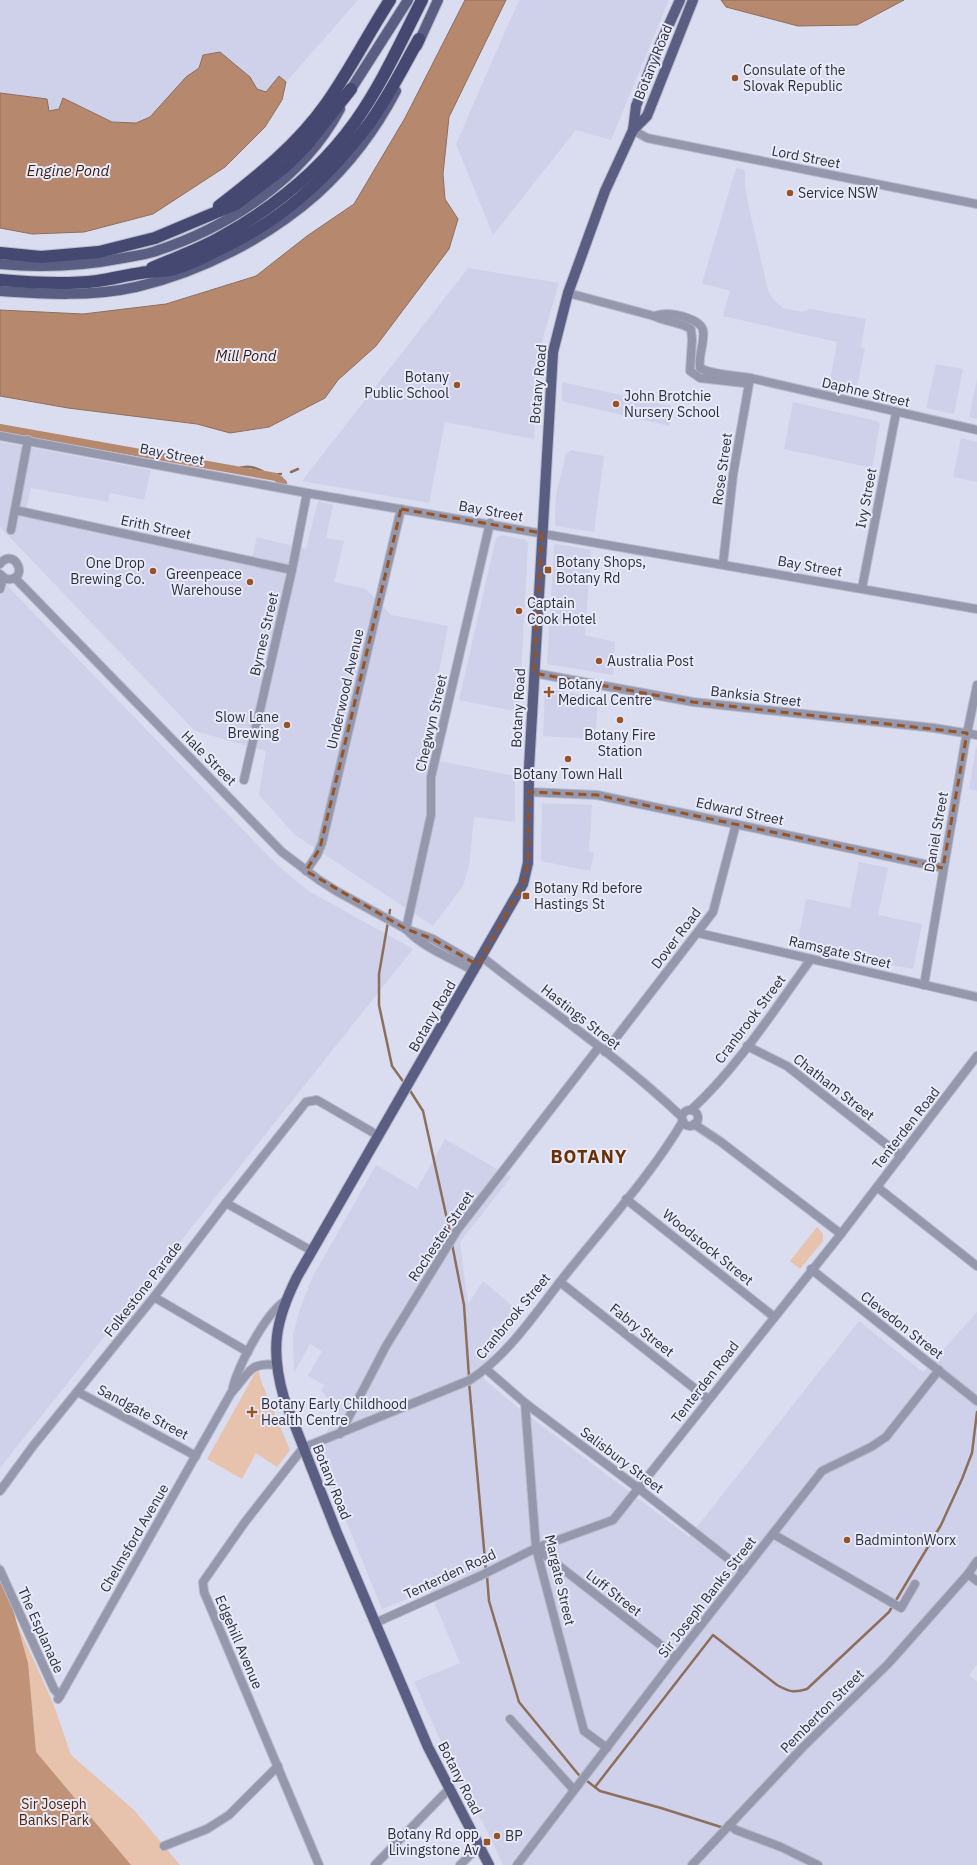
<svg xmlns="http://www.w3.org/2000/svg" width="977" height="1865" viewBox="0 0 977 1865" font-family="'IBM Plex Sans',sans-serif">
<rect width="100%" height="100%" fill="#daddef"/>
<!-- built -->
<g fill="#ced1e9">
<polygon points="0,0 358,0 223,154 0,217"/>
<polygon points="519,0 669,0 611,140 576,130 493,235 456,144"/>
<polygon points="736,168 745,170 745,185 747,199 768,290 772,298 783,308 802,312 810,309 866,319 861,347 865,348 856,392 829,386 837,342 723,316 730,291 702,283"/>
<polygon points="468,268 559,283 540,348 534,439 445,422 429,503 302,481"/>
<polygon points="936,364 963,369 954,414 926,408"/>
<polygon points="977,379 977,419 969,417"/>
<polygon points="562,382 671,406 669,426 562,401"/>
<polygon points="793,402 877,421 880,424 872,468 784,449"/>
<polygon points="961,438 977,442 977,482 953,477"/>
<polygon points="0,442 151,470 144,500 110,493 108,502 31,488 26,509 252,557 257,537 306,549 318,501 333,505 326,538 344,541 334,582 366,589 391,615 448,626 428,728 420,759 445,762 515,776 515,822 474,817 469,866 463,886 433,926 295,835 259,795 266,751 195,731 0,527"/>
<polygon points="571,450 604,456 594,532 556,526 555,523 556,495 566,454"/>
<polygon points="502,535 526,540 528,543 519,712 459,700 496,538"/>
<polygon points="556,544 591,550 585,635 615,642 613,675 547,664 554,546"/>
<polygon points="0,578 274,862 307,890 413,949 0,1468"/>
<polygon points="545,688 598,698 595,739 543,736"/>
<polygon points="976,747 977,748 977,791 969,789"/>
<polygon points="542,803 592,805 589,851 594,853 590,871 541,861"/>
<polygon points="859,862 888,868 878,915 922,924 913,969 797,946 806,899 850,908"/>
<polygon points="445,1139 511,1177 460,1242 468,1304 483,1281 521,1313 483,1367 484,1379 517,1407 689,1537 859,1321 923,1372 977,1312 977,1665 969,1675 977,1682 977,1865 503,1865 483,1823 465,1796 414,1682 460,1663 429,1590 382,1609 316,1447 339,1414 321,1390 324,1385 308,1376 322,1351 310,1344 294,1373 293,1334 301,1306 312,1278 376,1165 417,1189"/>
</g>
<!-- green -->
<g fill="#e7c2ac">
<polygon points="817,1227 823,1234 823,1241 800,1269 790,1261"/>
<polygon points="258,1368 261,1381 290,1450 277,1467 256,1453 242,1479 207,1459"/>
<polygon points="0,1586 53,1703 71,1755 134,1810 180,1865 0,1865"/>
</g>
<!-- forest -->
<polygon fill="#c09277" points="0,1563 28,1663 36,1752 131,1865 0,1865"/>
<!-- water -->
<g fill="#b6896e" stroke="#8e6e5d">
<polygon points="465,0 506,0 449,117 443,174 445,199 458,219 449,249 376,346 338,380 325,398 269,427 230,433 197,424 68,408 0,396 0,310 83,314 166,304 256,276 307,236 354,204 405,118"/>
<polygon points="721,0 904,0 857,25 798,26 726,7"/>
<polygon points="220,52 250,77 257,89 266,92 279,76 286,82 282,100 265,127 225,167 153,214 84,232 32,234 0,228 0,93 47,99 49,111 59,109 63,98 112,122 136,123 150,117 186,77 199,68 203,55"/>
</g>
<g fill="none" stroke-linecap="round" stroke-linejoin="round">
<!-- stream -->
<g stroke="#8e6e5d" stroke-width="2.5">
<path d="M235 470C246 464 258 467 268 475L281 474"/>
<polyline points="291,472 298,469"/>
<polyline points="276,477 282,478"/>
<polyline points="390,910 379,974 379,1005 392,1066 405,1084"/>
<polyline points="409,1089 423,1111 451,1237"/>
<polyline points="452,1244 464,1305 469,1377"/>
<polyline points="469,1382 486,1571"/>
<polyline points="487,1576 489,1601 519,1702 578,1774 600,1791 661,1808 724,1828"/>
<path d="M595 1787 713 1635 777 1685C789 1692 794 1693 807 1689L889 1612 941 1525 962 1479 972 1453 977 1412"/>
</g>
<!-- canal -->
<polyline stroke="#b6896e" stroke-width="8" points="0,428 276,477 283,483"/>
<defs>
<g id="minor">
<polyline points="633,130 647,138 977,204"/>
<path d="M568 293 654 316C666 322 680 322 691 329L692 340 690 371 700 378 744 383 750 378"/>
<path d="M654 316C658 315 662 314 666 314 676 314 700 319 703 330 705 343 698 355 700 368 712 375 735 375 750 378L977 430"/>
<polyline points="0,436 307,493 977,609"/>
<polyline points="15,510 292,570"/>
<polyline points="11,530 28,440"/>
<path d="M0 564C15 545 31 582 6 579L0 574"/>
<polyline points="723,564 733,475 750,378"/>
<polyline points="15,578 282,852 319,880 338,892 406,929 433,939 478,965"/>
<polyline points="862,588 896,413"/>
<polyline points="0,589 3,578"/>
<polyline points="534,673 693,702 934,728 977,735"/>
<polyline points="244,780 292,570 307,493"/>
<polyline points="529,792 597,795 943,868"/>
<polyline points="306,871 317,855 322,843 401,509"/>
<polyline points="406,929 431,815 431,777 490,523"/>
<path d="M407 930C425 949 452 958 474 971"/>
<polyline points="698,933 977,997"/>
<path d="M482 957C549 1010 620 1058 682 1117"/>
<polyline points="924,985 965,743 977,685"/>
<polyline points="747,1046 787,1066 901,1156"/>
<polyline points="605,1052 713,912 736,824"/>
<path d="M691 1110C738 1067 774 1010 811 959"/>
<circle cx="690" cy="1118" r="8"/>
<polyline points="694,1124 721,1142 841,1234"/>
<polyline points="877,1187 977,1266"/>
<polyline points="626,1199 773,1316"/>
<polyline points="226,1203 312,1251"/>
<polyline points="811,1269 977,1401"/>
<polyline points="560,1282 708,1399"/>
<polyline points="154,1297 248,1352"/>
<polyline points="486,1369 525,1403 638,1488 744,1571"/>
<polyline points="78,1392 196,1456"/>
<path d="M232 1392C236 1369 265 1314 285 1301"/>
<polyline points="525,1403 536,1548 584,1731 607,1748"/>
<polyline points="340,1434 386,1346 458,1229 599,1047"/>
<polyline points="0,1491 33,1446 154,1297 226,1203 306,1102 317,1100 379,1136"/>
<polyline points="773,1534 901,1608 915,1584"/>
<polyline points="536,1548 676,1657"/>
<polyline points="0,1570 54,1689 60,1696 58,1699"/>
<polyline points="968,1574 977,1581"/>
<polyline points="375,1623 480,1576 536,1548 613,1520 841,1234 977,1056"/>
<path d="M60 1696 231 1393C248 1376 248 1361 276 1365"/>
<polyline points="510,1719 574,1790"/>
<polyline points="729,1825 736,1830 781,1847 818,1865"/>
<polyline points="164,1846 207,1829 229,1815 278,1766"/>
<path d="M319 1865 204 1592 203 1582 245 1522 303 1448 470 1380C510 1354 538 1309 567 1273 607 1223 651 1175 683 1121"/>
<polyline points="375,1865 449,1789"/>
<polyline points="460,1865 479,1846"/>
<polyline points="517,1865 676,1657 822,1471 871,1447 886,1437 939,1370"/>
<polyline points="692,1865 803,1747 888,1664 968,1574 977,1561"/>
</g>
<g id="major">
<polyline points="417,46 438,0"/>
<polyline points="348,94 408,0"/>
<polyline points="633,130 636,106 657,51 680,0"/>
<path d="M0 264C42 268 82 266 123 258 133 256 143 255 153 252 228 228 303 179 340 109"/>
<path d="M0 291C45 294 91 297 136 287 201 272 267 238 317 194 349 165 376 129 396 91"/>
<path d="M489 1865 428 1747 337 1533 284 1398C270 1350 275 1321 297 1277L523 884 528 863 529 768 553 352 568 293 605 191 633 130 647 116 693 0"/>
</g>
<g id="highway">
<path d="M219 206C259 175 297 145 326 104 350 70 368 34 390 0"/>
<polyline points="0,253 41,257 99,252 155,238 236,204 285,167 306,146 351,89"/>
<path d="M152 268C174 258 199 250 221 237 273 208 320 171 355 122 382 84 401 41 422 0"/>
<path d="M0 280C32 283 65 285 97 281 112 279 126 275 141 273 152 271 164 272 174 269 189 265 203 258 216 251 280 222 326 180 368 125 388 98 403 67 419 39"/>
</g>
</defs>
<!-- minor casing -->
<use href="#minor" stroke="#b8baca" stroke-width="10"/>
<!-- major casing -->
<use href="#major" stroke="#b8baca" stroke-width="12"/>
<!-- highway casing -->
<use href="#highway" stroke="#b8baca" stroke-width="14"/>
<!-- minor -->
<use href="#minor" stroke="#9598ad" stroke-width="8"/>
<!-- major -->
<use href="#major" stroke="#5a5e82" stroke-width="10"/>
<!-- highway -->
<use href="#highway" stroke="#454972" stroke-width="12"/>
</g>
<!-- marked area -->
<path fill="none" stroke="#975325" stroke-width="3" stroke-dasharray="8 5" stroke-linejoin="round" d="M401 509 542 533 534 673 693 702 967 733 943 868 597 795 529 792 528 863 523 884 478 965 433 939 406 929 306 871 320 848Z"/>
<!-- markers -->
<g fill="#975325" stroke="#e8eafc" stroke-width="1.5">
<circle cx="735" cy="78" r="4"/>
<circle cx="790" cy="193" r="4"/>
<circle cx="457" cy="385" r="4"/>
<circle cx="616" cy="404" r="4"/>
<rect x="544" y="566" width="8" height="8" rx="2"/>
<circle cx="153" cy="571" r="4"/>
<circle cx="250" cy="582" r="4"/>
<circle cx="519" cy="611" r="4"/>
<circle cx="599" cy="661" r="4"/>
<path d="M547 686h4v4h4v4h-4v4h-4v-4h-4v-4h4z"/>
<circle cx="620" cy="720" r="4"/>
<circle cx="287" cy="725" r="4"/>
<circle cx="568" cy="759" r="4"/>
<rect x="522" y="892" width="8" height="8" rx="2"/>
<path d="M250 1406h4v4h4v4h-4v4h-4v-4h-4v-4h4z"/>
<circle cx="847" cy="1540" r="4"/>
<circle cx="497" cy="1836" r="4"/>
<rect x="483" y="1838" width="8" height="8" rx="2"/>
</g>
<g text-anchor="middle" stroke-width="4" stroke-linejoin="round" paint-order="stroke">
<!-- street labels -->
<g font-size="14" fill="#2f3036" stroke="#e8eafc">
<text transform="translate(653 62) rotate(-68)" y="5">Botany Road</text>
<text transform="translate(806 157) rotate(11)" y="5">Lord Street</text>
<text transform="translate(538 384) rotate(-85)" y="5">Botany Road</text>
<text transform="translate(866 392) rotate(13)" y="5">Daphne Street</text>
<text transform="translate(172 454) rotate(11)" y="5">Bay Street</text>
<text transform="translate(722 469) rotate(-82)" y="5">Rose Street</text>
<text transform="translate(866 498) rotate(-79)" y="5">Ivy Street</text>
<text transform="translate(491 511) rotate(10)" y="5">Bay Street</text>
<text transform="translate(156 527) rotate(12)" y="5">Erith Street</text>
<text transform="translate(810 566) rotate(10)" y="5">Bay Street</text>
<text transform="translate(264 634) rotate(-77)" y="5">Byrnes Street</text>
<text transform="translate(345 689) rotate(-77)" y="5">Underwood Avenue</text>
<text transform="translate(756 696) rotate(7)" y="5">Banksia Street</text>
<text transform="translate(518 708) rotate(-87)" y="5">Botany Road</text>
<text transform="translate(431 723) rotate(-77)" y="5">Chegwyn Street</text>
<text transform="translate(209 758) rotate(45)" y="5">Hale Street</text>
<text transform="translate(740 811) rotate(12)" y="5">Edward Street</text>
<text transform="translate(936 832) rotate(-80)" y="5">Daniel Street</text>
<text transform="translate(676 938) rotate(-53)" y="5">Dover Road</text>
<text transform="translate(840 952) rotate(13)" y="5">Ramsgate Street</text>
<text transform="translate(432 1016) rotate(-60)" y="5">Botany Road</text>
<text transform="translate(581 1017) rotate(38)" y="5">Hastings Street</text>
<text transform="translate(750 1019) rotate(-53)" y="5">Cranbrook Street</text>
<text transform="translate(834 1087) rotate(38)" y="5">Chatham Street</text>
<text transform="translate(906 1128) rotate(-52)" y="5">Tenterden Road</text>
<text transform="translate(441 1236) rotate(-56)" y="5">Rochester Street</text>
<text transform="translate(708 1247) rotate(39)" y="5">Woodstock Street</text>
<text transform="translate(143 1289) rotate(-52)" y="5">Folkestone Parade</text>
<text transform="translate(513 1316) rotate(-50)" y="5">Cranbrook Street</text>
<text transform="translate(902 1325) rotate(38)" y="5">Clevedon Street</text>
<text transform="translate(642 1330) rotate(38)" y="5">Fabry Street</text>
<text transform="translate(705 1382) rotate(-52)" y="5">Tenterden Road</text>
<text transform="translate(143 1412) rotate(28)" y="5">Sandgate Street</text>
<text transform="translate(622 1460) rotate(37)" y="5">Salisbury Street</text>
<text transform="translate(332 1482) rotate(68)" y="5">Botany Road</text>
<text transform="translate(134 1538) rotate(-60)" y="5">Chelmsford Avenue</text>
<text transform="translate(450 1574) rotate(-25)" y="5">Tenterden Road</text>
<text transform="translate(560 1580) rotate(77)" y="5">Margate Street</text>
<text transform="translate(614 1593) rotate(38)" y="5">Luff Street</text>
<text transform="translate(707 1597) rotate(-52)" y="5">Sir Joseph Banks Street</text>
<text transform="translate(41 1630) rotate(66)" y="5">The Esplanade</text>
<text transform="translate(239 1642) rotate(67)" y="5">Edgehill Avenue</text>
<text transform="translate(822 1711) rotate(-45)" y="5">Pemberton Street</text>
<text transform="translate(460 1778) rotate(63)" y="5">Botany Road</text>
</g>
<!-- poi labels -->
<g font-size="14" fill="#2f3036" stroke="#e8eafc" text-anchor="start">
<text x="743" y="75">Consulate of the<tspan x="743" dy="16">Slovak Republic</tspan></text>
<text x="798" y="198">Service NSW</text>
<text x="449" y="382" text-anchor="end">Botany<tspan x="449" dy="16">Public School</tspan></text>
<text x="624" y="401">John Brotchie<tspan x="624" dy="16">Nursery School</tspan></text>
<text x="556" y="567">Botany Shops,<tspan x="556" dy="16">Botany Rd</tspan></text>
<text x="145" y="568" text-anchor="end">One Drop<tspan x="145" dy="16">Brewing Co.</tspan></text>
<text x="242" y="579" text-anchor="end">Greenpeace<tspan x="242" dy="16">Warehouse</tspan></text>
<text x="527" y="608">Captain<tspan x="527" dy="16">Cook Hotel</tspan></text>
<text x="607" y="666">Australia Post</text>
<text x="558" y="689">Botany<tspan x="558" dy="16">Medical Centre</tspan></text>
<text x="279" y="722" text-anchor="end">Slow Lane<tspan x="279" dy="16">Brewing</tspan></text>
<text x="620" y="740" text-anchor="middle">Botany Fire<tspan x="620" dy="16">Station</tspan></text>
<text x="568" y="779" text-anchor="middle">Botany Town Hall</text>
<text x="534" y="893">Botany Rd before<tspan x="534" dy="16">Hastings St</tspan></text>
<text x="261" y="1409">Botany Early Childhood<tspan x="261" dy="16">Health Centre</tspan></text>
<text x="855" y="1545">BadmintonWorx</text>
<text x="479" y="1839" text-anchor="end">Botany Rd opp<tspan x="479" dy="16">Livingstone Av</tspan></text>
<text x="505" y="1841">BP</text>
</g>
<!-- park labels -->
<g font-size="14" fill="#522605" stroke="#e8eafc">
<text x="54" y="1809">Sir Joseph<tspan x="54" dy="16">Banks Park</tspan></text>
</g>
<!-- water labels -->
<g font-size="15" font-style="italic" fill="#40200b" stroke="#e8eafc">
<text x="68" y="176">Engine Pond</text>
<text x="246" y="361">Mill Pond</text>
</g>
<!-- district labels -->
<g font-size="18" font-weight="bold" letter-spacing="1" fill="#6b3000" stroke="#e8eafc">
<text x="589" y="1163">BOTANY</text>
</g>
</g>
</svg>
